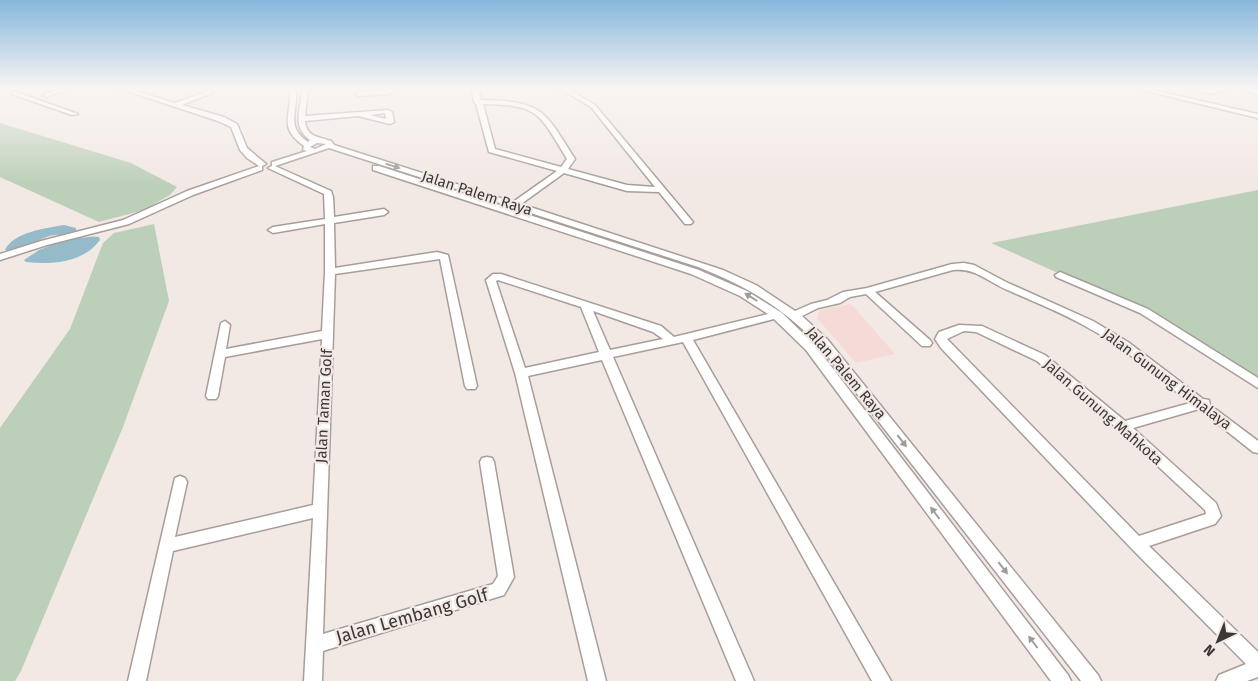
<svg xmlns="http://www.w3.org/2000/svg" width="1258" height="681" viewBox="0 0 1258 681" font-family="'Fira Sans',sans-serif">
<rect width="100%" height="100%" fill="#f2e8e4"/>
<!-- commercial -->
<polygon fill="#f5dad8" points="851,304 895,354 856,363 817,318 820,310"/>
<!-- green -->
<g fill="#bccfb9">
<polygon points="0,123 131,163 177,187 170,195 144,210 99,222 0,177"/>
<polygon points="1258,190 1258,389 1141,310 991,243"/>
<polygon points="154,224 169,301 123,427 21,671 15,681 0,681 0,428 70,329 103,243 114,233"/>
</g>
<!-- water -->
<path fill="#95bbcb" d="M64 225 76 228 77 237C85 239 91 235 99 237L100 240C83 263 52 265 26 262L24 260 39 250 62 241 63 238 60 235C42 233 24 254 5 250 13 232 47 228 64 225Z"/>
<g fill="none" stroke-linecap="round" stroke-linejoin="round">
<defs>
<g id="minor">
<polygon points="59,89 67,89 46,97 43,95"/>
<polygon points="121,89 129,89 175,103 208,91 212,91 212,93 182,105 224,117 237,124 247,148 266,164 262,166 262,170 193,195 129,224 47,245 0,260 0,254 41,241 123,220 187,191 259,166 247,158 240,150 231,127 218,121"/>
<path d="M290 89H296C298 112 285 126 308 142L310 140C291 126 301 109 302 89H308L305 116 388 110 392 112 394 122 390 124 358 116 305 121C307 138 318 136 331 141L334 145 513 202 557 171 489 152 476 104 474 102 472 89H478L481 100C543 101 544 110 575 159L568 169 627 185 655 187 591 107 561 89H568L595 105 693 222 691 224H685L659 192 627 191 564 173 521 204 723 270 756 285 795 311 811 304 827 300 843 292 867 288 952 264 964 263 974 265 1006 282 1093 321 1128 342 1203 399 1209 400 1210 405 1258 441V453L1253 452 1199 409 1133 428 1216 503 1221 516 1215 524 1149 546 1258 652V677L1247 681H1216L1219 675 1246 664 1131 548 941 348 935 339 939 332 959 325 982 326 1045 355 1125 421 1190 403C1156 376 1123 346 1085 326 1060 312 1032 301 1005 289 986 280 975 268 953 270L875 292 930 340 932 343 930 346H922L866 294 850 297 840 303 818 308 802 316 827 339 1098 675 1101 681H1081L819 345C782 307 746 286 698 267L329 148 275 166 331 191 333 197 334 217 384 209 388 212 384 215 334 223 335 268 437 252 448 255 477 386 475 389H467L465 386 440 259 335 274 323 634 493 584 498 576 480 462 482 458 487 457 492 458 494 462 514 577 504 595 323 651 322 681H304L313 518 173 551 146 681H128L175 478 180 476 185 478 187 482 175 537 313 505 322 339 225 357 218 396 216 399H208L206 396 221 323 225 321 230 325 226 349 322 331 325 272V224L273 233 268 230 273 227 325 219 324 194 268 168 272 166V162L307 151 303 150 304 146C277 127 292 116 290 89ZM483 104C539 105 539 113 567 159L561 167 495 149ZM385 113 386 119 370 115ZM317 143 326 144 315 149 310 147ZM964 331 976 332 1037 361 1118 429 1205 510 1206 514 1139 536 947 339Z"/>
<polygon points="388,89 394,89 390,94 358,96 355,94 358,92"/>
<polygon points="1138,89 1148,89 1258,114 1258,118"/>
<polygon points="1193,89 1228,89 1210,94"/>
<polygon points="1243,89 1251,89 1258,91 1258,95"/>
<polygon points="12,92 16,92 78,114 72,115 12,94"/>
<path d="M373 166H379L699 270 747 291 782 313 814 344 1068 675 1071 681H1051L806 350 774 319 693 340 891 681H872L683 342 613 357 754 681H736L602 360 528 376 606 681H588L515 373 486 280 493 274H501L661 326 674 337 768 314 740 296 691 274 373 170ZM498 280 581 307 599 352 525 368 496 281ZM593 311 653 332 663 339 610 350Z"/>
<polygon points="1060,272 1148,309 1258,378 1258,388 1140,313 1056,277 1055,275"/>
</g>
</defs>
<!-- minor casing -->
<use href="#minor" stroke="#a79e9a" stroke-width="3"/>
<!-- minor -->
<use href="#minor" fill="#fff" fill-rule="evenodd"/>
</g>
<!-- one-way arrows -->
<defs><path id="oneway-solid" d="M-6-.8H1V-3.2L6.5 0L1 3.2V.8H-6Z" transform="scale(1.25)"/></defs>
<g fill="#9e9c9a">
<use href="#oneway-solid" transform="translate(393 166) rotate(17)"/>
<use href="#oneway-solid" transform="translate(751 297) rotate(-148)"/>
<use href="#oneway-solid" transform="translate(902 441) rotate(52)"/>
<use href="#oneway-solid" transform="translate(935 513) rotate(-127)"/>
<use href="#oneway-solid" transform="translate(1003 568) rotate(52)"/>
<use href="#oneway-solid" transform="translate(1033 642) rotate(-127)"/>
</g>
<!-- sky -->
<linearGradient id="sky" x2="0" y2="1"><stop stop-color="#87b7dc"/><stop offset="0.48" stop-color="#f9f5f3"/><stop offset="1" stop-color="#f9f5f3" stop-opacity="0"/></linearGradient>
<rect width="1258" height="184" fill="url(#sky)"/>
<g text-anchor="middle" stroke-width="4.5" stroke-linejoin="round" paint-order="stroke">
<!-- street labels -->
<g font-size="15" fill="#3c3836" stroke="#f2e8e4">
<text transform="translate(477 193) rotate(18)" y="5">Jalan Palem Raya</text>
<text transform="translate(846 373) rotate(50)" y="5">Jalan Palem Raya</text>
<text transform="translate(1167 379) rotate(37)" y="5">Jalan Gunung Himalaya</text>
<text transform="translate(324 406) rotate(-87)" y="5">Jalan Taman Golf</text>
<text transform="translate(1103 412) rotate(41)" y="5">Jalan Gunung Mahkota</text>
</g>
<!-- near-street labels -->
<g font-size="18" fill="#3c3836" stroke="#f2e8e4">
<text transform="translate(412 616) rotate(-16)" y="6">Jalan Lembang Golf</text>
</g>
</g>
<!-- north arrow -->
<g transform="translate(1218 641) rotate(223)" stroke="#f2e8e4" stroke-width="4" paint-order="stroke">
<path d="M0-4L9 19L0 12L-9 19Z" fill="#3c3836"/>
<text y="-8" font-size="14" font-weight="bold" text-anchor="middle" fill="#3c3836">N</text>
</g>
</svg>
